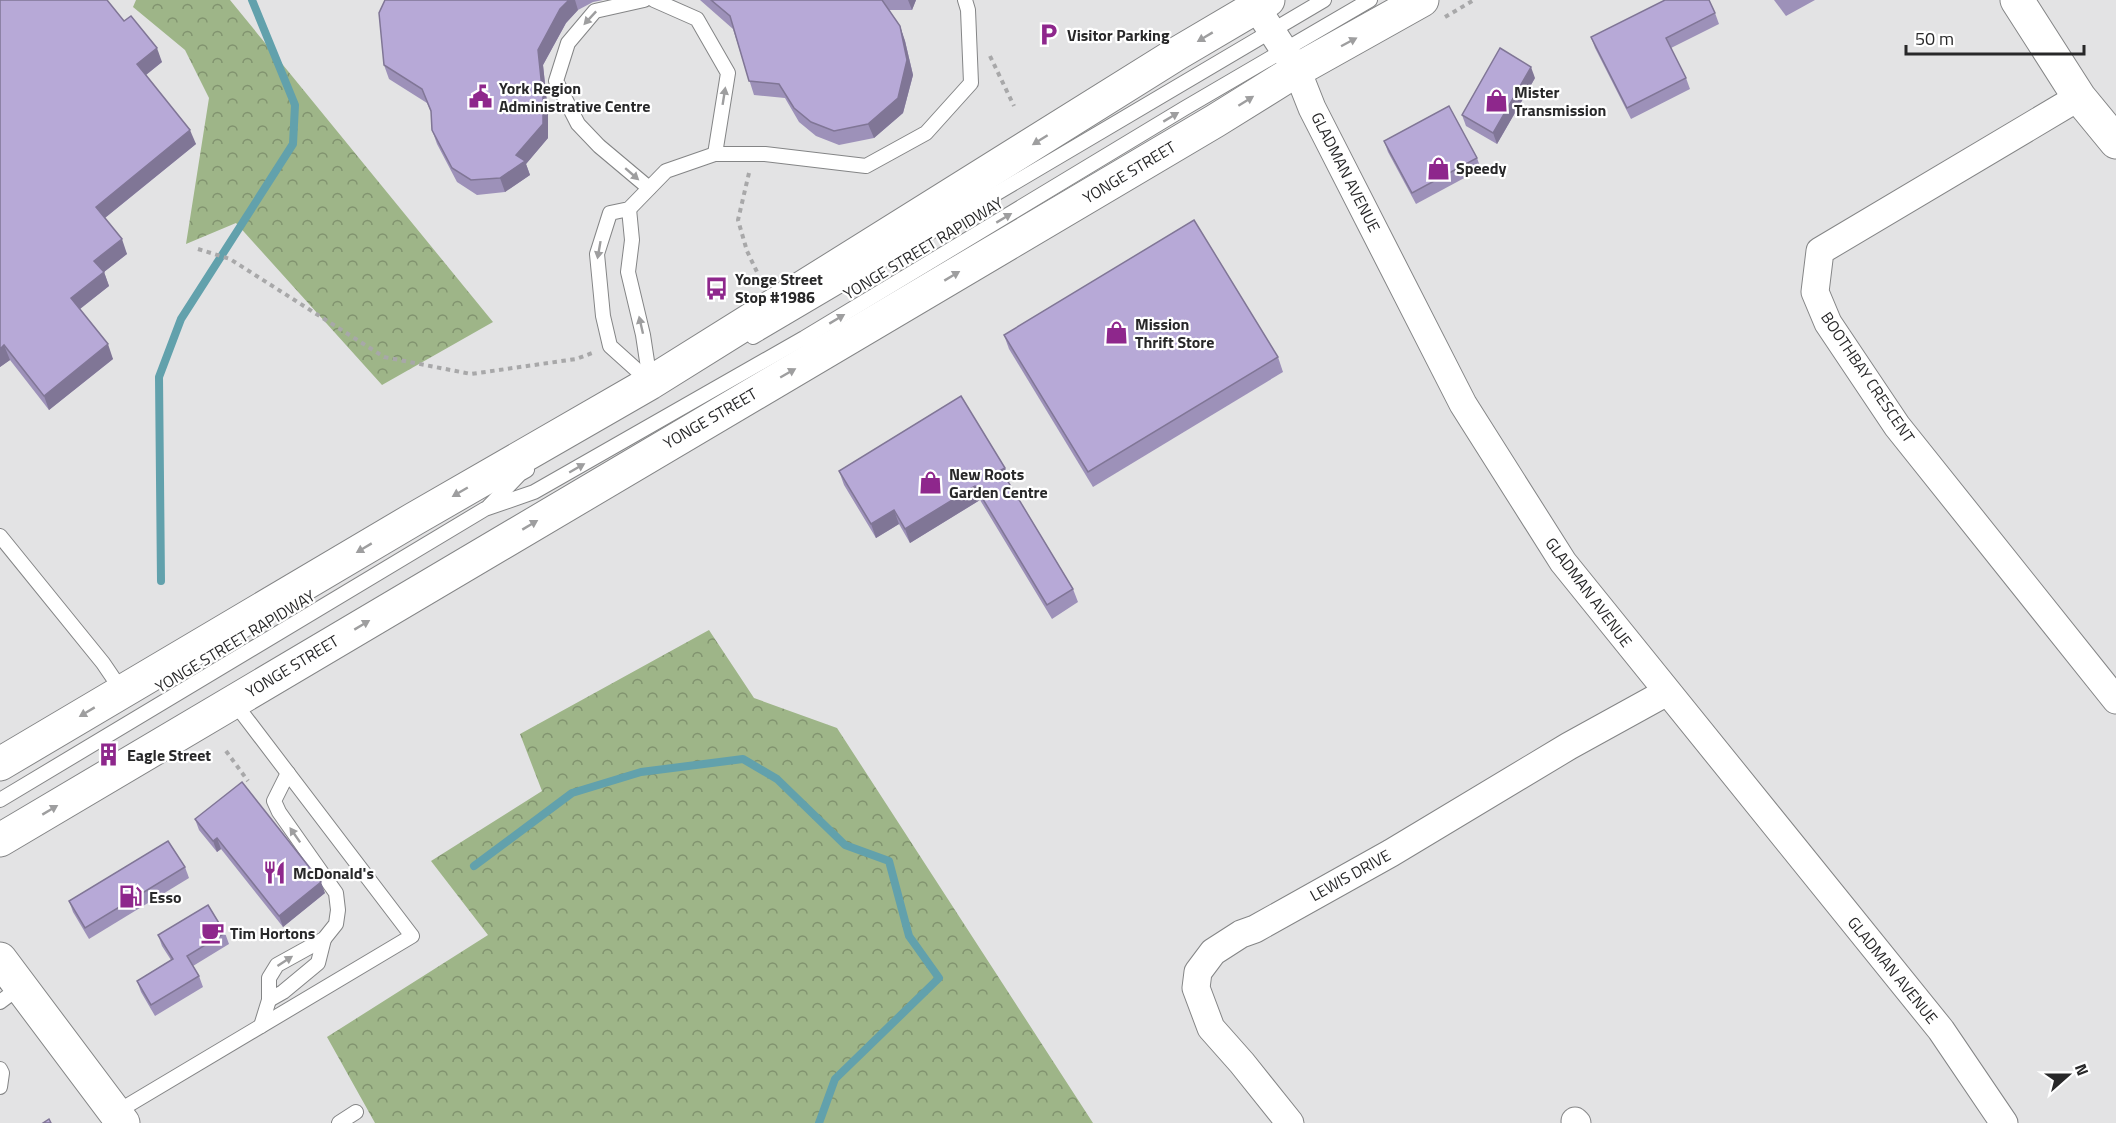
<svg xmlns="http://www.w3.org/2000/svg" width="2116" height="1123" viewBox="0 0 2116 1123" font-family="'Titillium Web',sans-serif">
<defs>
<pattern id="forest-crowns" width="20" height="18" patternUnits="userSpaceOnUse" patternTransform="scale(1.5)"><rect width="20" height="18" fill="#9eb588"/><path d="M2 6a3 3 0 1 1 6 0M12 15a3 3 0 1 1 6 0" fill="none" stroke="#81936f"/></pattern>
</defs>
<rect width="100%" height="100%" fill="#e3e3e4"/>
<!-- forest -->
<g fill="url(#forest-crowns)">
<polygon points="136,0 230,0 493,322 382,385 236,223 186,244 209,98 185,50 133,7"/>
<polygon points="709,630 754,698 837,728 1093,1123 375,1123 327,1037 488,935 431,861 542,791 520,734"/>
</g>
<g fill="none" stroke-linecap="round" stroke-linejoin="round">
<!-- stream -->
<g stroke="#62a1ac" stroke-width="8">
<polyline points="161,581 159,377 181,319 293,144 295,105 252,0"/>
<polyline points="474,866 572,793 641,772 743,759 777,779 845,845 889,861 909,936 939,978 835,1079 819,1123"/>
</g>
<defs>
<g id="service">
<polyline points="644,0 595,11 568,43 556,81 578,124 599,146 649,188"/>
<polyline points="654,0 697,19 728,73 715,154"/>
<polyline points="629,209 632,240 628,272 643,335 650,381"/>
<polyline points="753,337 1324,0"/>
<polyline points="650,382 610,346 603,316 597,254 610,213 629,209 666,171 715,154 765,154 866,166 926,133 971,83 968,10 965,0"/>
<polyline points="489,506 520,474 527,470"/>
<polyline points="0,536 103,663 122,691"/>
<polyline points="0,800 485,509 534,492 804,338 1185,108 1370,0"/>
<polyline points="269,1000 283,992 318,963 324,939"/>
<polyline points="0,1002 20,987"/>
<polyline points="261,1026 269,1000 269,978 277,965 324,939 336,924 338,910 336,893 279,812 274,801 288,773"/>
<polyline points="0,1069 2,1073 0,1087"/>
<polyline points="115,1113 412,936 233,701"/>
<polyline points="339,1123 356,1112"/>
</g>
<g id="minor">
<polyline points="1256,7 1297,70 1312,108 1463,404 1563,562 1941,1030 2004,1123"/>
<polyline points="2079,97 1820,251 1815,292 1828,323 1897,426 2116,700"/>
<polyline points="1575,1121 1577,1123"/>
<polyline points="1290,1123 1242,1063 1211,1028 1196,988 1198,972 1213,952 1241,934 1255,929 1391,853 1569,746 1667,692"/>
</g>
<g id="secondary">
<polyline points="2017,0 2079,97 2116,142"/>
<polyline points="0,959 123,1123"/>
</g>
<g id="primary">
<polyline points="0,764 414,519 650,383 1178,53 1268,0"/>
<polyline points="0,840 1215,121 1297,70 1422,0"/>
</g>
</defs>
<!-- service casing -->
<use href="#service" stroke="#848586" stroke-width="16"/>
<!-- minor casing -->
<use href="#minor" stroke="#848586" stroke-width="29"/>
<!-- secondary casing -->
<use href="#secondary" stroke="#848586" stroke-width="35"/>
<!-- primary casing -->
<use href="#primary" stroke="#848586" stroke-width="35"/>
<!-- path -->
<g stroke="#a8a8a9" stroke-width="4" stroke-dasharray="4.5 4.5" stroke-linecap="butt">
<polyline points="1445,17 1474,0"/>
<polyline points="990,56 1014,106"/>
<polyline points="749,173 738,220 747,251 757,272"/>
<polyline points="198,249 230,259 384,357 471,374 576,359 595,352"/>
<polyline points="226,751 248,781"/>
</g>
<!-- service -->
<use href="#service" stroke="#fff" stroke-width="14"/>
<!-- minor -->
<use href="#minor" stroke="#fff" stroke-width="27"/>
<!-- secondary -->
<use href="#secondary" stroke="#fff" stroke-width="33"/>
<!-- primary -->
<use href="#primary" stroke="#fff" stroke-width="33"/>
</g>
<!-- wall -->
<g fill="#9d91b9">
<polygon points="0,0 124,21 162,62 146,75 196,144 105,218 127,254 104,272 109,286 80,309 113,359 49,410 10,360 0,367"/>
<polygon points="385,0 603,0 593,2 578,10 566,23 543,65 548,112 548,138 526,164 530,175 505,192 477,195 457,182 437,144 432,130 431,112 427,103 389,79 384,65"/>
<polygon points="700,0 916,0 912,10 889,10 900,26 905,41 913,75 903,113 874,138 839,145 816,136 799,122 785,98 754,95 733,29"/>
<polygon points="1774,0 1815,0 1786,16"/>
<polygon points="1715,13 1719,24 1671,48 1686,78 1690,89 1631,119 1595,48 1591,37"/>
<polygon points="1535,78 1497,144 1466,126 1462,115"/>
<polygon points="1384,141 1477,158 1481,169 1416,204 1388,152"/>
<polygon points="1004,335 1278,357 1283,372 1093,487 1009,349"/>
<polygon points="839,471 1010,481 1008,482 1073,589 1078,602 1052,619 980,500 910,543 899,524 876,538 844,485"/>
<polygon points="195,819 325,893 283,927 221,849 217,852 199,830"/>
<polygon points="185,867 189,878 89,939 73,912 69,901"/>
<polygon points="225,933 229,944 193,966 199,976 203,987 155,1016 141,992 137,981 171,960 162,946 158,935"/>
</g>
<!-- shaded-wall -->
<g fill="#807696">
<polygon points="569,0 575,0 578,10 566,23 543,65 548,112 548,138 526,164 530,175 505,192 500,178 516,155 538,50 560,9"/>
<polygon points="908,0 916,0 912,10"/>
<polygon points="900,26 905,41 913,75 903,113 874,138 868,124"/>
<polygon points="157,48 162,62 142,78 137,64"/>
<polygon points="1531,67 1535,78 1497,144 1493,133"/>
<polygon points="190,130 196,144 101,221 96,207"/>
<polygon points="122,239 127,254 100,275 94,261"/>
<polygon points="104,272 109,286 76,312 71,298"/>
<polygon points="108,344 113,359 49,410 44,396"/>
<polygon points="4,345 10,360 0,367 0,349"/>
<polygon points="1005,468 1010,481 1006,484 1001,470"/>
<polygon points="975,486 980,500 910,543 905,529"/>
<polygon points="894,510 899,524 876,538 871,524"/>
<polygon points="217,838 221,849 217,852 213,841"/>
<polygon points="321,882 325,893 283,927 279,916"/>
</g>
<!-- building -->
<g fill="#b7a9d7" stroke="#807696" stroke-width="1.5">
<polygon points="0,0 107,0 124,21 131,16 157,48 137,64 190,130 96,207 122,239 94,261 104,272 71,298 108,344 44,396 4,345 0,349"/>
<polygon points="385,0 569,0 560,9 538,50 543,98 543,124 516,155 525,161 500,178 471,180 452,168 432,130 431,111 422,89 384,65 379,13"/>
<polygon points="711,0 882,0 900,26 907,60 898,98 868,124 834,131 811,122 794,108 779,84 749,81 730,16"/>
<polygon points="1665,0 1709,0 1715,13 1666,38 1686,78 1627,108 1591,37"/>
<polygon points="1500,48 1531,67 1493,133 1462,115"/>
<polygon points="1449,106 1477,158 1412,193 1384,141"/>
<polygon points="1194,220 1278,357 1088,472 1004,335"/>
<polygon points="961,396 1005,468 1001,470 1073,589 1047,605 975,486 905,529 894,510 871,524 839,471"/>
<polygon points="242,782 321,882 279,916 217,838 213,841 195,819"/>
<polygon points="168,841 185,867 85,928 69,901"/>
<polygon points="208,905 225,933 187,956 199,976 151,1005 137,981 173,959 158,935"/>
<polygon points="49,1119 51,1123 43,1123"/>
</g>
<!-- one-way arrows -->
<defs><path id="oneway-solid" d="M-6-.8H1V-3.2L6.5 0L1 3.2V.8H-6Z" transform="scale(1.5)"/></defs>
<g fill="#9e9e9f">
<use href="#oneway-solid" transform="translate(590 18) rotate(133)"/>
<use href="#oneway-solid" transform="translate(1205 37) rotate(149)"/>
<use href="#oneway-solid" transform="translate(1349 42) rotate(-28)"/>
<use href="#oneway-solid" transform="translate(724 96) rotate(-81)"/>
<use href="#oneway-solid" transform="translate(1246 101) rotate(-32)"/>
<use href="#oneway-solid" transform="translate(1171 117) rotate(-31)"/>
<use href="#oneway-solid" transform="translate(1040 140) rotate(148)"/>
<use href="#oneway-solid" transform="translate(632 174) rotate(41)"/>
<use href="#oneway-solid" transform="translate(1004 218) rotate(-31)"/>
<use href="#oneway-solid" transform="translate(599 250) rotate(100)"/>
<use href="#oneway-solid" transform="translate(952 276) rotate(-31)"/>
<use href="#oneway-solid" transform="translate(837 319) rotate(-31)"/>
<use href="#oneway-solid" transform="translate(641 325) rotate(-103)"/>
<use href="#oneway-solid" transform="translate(788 373) rotate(-30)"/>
<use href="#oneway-solid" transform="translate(577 468) rotate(-30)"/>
<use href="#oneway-solid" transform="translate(460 492) rotate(150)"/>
<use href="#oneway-solid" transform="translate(530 525) rotate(-31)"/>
<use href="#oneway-solid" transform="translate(364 548) rotate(149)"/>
<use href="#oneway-solid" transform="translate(362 625) rotate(-31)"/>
<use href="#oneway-solid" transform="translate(87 712) rotate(149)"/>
<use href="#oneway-solid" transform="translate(50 810) rotate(-31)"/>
<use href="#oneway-solid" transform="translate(295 835) rotate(-125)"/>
<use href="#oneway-solid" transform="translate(285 961) rotate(-33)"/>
</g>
<!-- icons -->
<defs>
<symbol id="parking-bare" viewBox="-9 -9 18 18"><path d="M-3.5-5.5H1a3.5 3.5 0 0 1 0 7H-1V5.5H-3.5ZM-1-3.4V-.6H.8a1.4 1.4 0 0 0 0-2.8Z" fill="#8e278c" stroke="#fff" stroke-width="2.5" paint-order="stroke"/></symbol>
<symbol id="civic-bare" viewBox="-9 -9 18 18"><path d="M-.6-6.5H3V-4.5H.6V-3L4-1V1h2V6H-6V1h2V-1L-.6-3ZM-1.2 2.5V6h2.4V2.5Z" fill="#8e278c" stroke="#fff" stroke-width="2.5" paint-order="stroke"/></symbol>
<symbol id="shop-bare" viewBox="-9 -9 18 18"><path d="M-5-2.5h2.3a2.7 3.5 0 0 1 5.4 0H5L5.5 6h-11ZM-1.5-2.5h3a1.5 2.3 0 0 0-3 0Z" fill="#8e278c" stroke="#fff" stroke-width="2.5" paint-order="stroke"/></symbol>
<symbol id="bus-bare" viewBox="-9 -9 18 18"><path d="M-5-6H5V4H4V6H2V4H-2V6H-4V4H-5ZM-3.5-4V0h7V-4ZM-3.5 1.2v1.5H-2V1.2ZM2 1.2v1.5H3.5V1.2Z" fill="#8e278c" stroke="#fff" stroke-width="2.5" paint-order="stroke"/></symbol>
<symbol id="building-bare" viewBox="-9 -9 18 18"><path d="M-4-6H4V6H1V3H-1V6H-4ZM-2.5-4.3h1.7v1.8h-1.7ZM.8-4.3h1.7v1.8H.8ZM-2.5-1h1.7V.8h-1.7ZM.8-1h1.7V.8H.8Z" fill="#8e278c" stroke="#fff" stroke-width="2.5" paint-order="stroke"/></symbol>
<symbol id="restaurant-bare" viewBox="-9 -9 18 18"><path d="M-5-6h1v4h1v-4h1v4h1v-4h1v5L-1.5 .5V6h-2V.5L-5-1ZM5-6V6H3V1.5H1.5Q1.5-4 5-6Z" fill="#8e278c" stroke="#fff" stroke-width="2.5" paint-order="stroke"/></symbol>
<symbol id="fuel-bare" viewBox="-9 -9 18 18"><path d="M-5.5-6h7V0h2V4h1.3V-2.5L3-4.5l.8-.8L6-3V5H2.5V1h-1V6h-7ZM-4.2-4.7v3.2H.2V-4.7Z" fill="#8e278c" stroke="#fff" stroke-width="2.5" paint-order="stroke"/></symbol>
<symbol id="cafe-bare" viewBox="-9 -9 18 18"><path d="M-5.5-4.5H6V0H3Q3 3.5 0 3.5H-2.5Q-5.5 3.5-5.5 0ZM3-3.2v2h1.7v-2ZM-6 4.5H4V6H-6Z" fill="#8e278c" stroke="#fff" stroke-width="2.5" paint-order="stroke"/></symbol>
</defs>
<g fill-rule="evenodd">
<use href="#parking-bare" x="1032" y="18" width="33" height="33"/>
<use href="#civic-bare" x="464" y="80" width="33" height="33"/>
<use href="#shop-bare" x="1480" y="84" width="33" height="33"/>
<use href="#shop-bare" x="1422" y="152" width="33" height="33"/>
<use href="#bus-bare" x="700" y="272" width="33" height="33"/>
<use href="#shop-bare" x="1100" y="316" width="33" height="33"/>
<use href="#shop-bare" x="914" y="466" width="33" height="33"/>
<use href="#building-bare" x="92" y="738" width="33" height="33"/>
<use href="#restaurant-bare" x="258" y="856" width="33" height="33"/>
<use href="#fuel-bare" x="114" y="880" width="33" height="33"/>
<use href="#cafe-bare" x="196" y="916" width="33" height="33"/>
</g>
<g text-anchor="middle" stroke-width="4.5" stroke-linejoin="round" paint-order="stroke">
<!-- poi labels -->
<g font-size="16" font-weight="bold" fill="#282829" stroke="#fff" text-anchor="start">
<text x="1067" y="41">Visitor Parking</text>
<text x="499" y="94">York Region<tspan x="499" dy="18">Administrative Centre</tspan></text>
<text x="1514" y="98">Mister<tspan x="1514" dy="18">Transmission</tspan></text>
<text x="1456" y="174">Speedy</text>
<text x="735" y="285">Yonge Street<tspan x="735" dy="18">Stop #1986</tspan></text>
<text x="1135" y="330">Mission<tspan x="1135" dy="18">Thrift Store</tspan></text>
<text x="949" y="480">New Roots<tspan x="949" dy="18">Garden Centre</tspan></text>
<text x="127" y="761">Eagle Street</text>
<text x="293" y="879">McDonald's</text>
<text x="149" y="903">Esso</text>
<text x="230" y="939">Tim Hortons</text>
</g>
<!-- street labels -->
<g font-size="16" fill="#282829" stroke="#fff">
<text transform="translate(1129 172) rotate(-31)" y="6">YONGE STREET</text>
<text transform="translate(1346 172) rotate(63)" y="6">GLADMAN AVENUE</text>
<text transform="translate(923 248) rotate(-31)" y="6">YONGE STREET RAPIDWAY</text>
<text transform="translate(1868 377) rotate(56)" y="6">BOOTHBAY CRESCENT</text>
<text transform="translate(710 418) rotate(-30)" y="6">YONGE STREET</text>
<text transform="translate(1589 592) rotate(53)" y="6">GLADMAN AVENUE</text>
<text transform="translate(235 641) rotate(-31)" y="6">YONGE STREET RAPIDWAY</text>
<text transform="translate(292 666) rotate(-31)" y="6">YONGE STREET</text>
<text transform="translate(1350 875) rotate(-29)" y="6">LEWIS DRIVE</text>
<text transform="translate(1893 970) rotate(51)" y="6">GLADMAN AVENUE</text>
</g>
</g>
<!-- north arrow -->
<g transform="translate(2068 1075) rotate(69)" stroke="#ffffff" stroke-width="4.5" paint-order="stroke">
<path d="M0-4.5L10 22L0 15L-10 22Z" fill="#282829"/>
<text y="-9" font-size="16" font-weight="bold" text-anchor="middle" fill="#282829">N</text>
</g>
<!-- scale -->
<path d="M1906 45v9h178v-9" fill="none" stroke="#282829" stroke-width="3"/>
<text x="1915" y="45" font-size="18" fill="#282829" stroke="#ffffff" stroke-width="4.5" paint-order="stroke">50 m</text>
</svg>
